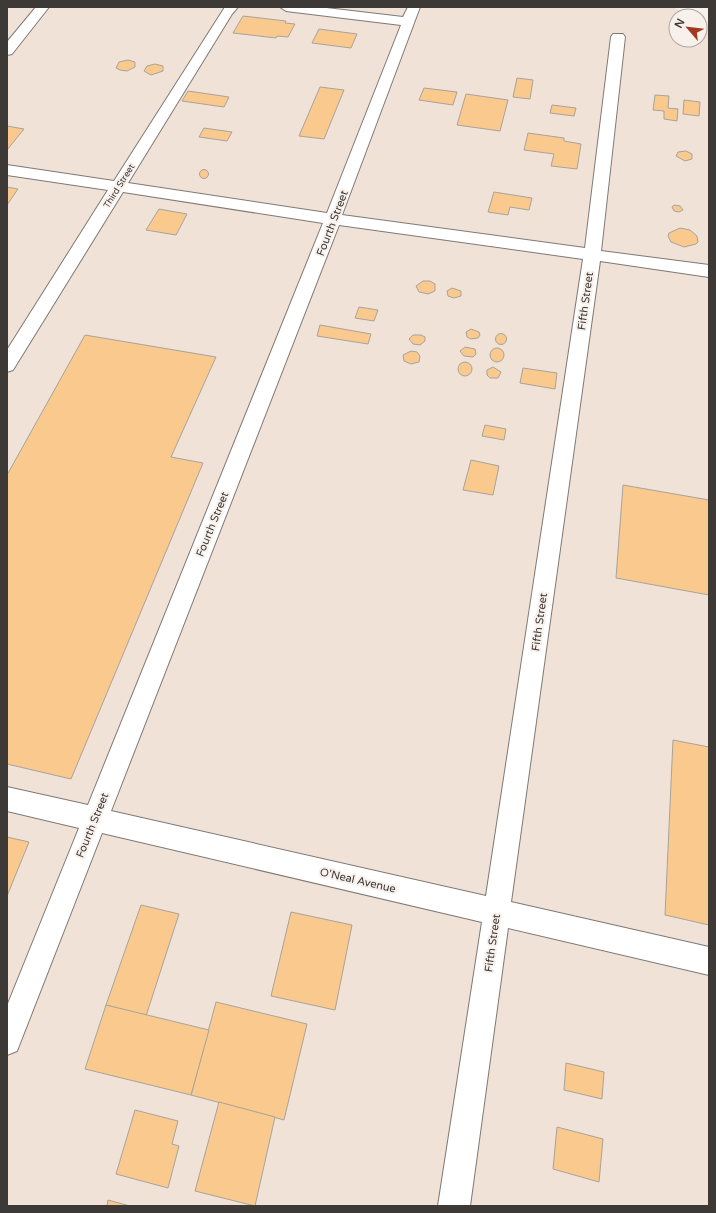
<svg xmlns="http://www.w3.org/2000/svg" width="716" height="1213" viewBox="0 0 716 1213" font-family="'Varela Round',sans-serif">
<rect width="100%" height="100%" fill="#f8f0eb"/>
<!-- built -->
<polygon fill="#f1e2d8" points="7,7 672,7 694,16 676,16 676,40 700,40 700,19 709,22 709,1206 7,1206"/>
<!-- building -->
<g fill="#f9c98e" stroke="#a8a39c">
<polygon points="243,16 286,21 285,23 295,24 288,37 277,36 276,38 233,33"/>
<polygon points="319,29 357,34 351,48 312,43"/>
<polygon points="128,60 135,62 135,67 127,71 120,70 116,68 119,62"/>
<polygon points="155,64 163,66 163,71 151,75 144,71 147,66"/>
<polygon points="517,78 533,80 530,99 513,97"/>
<polygon points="320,87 344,90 324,139 299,136"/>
<polygon points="424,88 457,92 453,105 419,100"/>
<polygon points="188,91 229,97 224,107 182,101"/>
<polygon points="466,94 508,100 500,131 457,125"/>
<polygon points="655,95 669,96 668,108 678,109 677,121 664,119 664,111 653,110"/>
<polygon points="684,100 700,102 699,116 683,114"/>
<polygon points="552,105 576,108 574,116 550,113"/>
<polygon points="7,126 24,129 7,150"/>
<polygon points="204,128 232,132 227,141 199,137"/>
<polygon points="528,133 564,138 564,141 581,144 577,169 551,166 554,154 524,150"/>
<polygon points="686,151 692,154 692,159 685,161 676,156 678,152"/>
<circle cx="204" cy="174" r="4.5"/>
<polygon points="7,187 18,189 7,205"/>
<polygon points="494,192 532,198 529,210 510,207 508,215 488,212"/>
<polygon points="674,205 680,206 683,210 679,212 674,211 672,207"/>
<polygon points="159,209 187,214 176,235 146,230"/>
<polygon points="680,228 690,230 697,236 698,242 696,244 684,247 671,242 668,236 669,233"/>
<polygon points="423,281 430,281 435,284 435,291 428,294 419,292 416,286"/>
<polygon points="452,288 461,291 461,296 454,298 448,296 447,291"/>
<polygon points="359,307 378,310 374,321 355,318"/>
<polygon points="320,325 371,334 368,344 317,336"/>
<polygon points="471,329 479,332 480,335 478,338 471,339 467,337 466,332"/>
<circle cx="501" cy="339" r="5.5"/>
<polygon points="85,335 216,357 171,457 203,463 71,779 7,764 7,475"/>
<polygon points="413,335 421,335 425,337 425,341 420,345 413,344 409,339"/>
<polygon points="465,347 475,349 476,354 473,357 464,356 460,351"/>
<circle cx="497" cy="355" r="7"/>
<polygon points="411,351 417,352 420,356 419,362 411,364 404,361 403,355"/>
<circle cx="465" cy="369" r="7"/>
<polygon points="493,367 501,372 498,378 490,378 487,375 487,370"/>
<polygon points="523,368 557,373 555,389 520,383"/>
<polygon points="485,425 506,429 504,440 482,436"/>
<polygon points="471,460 499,466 493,495 463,490"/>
<polygon points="623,485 709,500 709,595 616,578"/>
<polygon points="673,740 709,747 709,925 665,915"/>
<polygon points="7,837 29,842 7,896"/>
<polygon points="141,905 179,914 146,1016 106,1005"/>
<polygon points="291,912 352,925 335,1010 271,996"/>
<polygon points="216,1002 307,1024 284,1120 191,1095"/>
<polygon points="106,1005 209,1030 191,1095 85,1069"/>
<polygon points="566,1063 604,1072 602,1099 564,1090"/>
<polygon points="219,1102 275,1117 255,1206 195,1191"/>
<polygon points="135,1110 178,1121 172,1144 179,1146 168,1188 116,1174"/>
<polygon points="557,1127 603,1139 599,1182 553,1169"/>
<polygon points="108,1200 130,1206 107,1206"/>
</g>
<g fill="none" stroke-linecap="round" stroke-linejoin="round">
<defs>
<g id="minor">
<polygon points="36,7 49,7 12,54 7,55 7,42"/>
<path d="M225 7H238L232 14 128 183 327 213 401 25 286 11 280 7H318L403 17 408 7H420L342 215 585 248 611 37 613 34H623L625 37 601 251 709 265V277L600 261 511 902 709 947V975L508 928 470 1206H438L482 922 102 833 17 1051 7 1055V1006L79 828 7 811V787L88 805 323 223 123 192 13 370 7 372V350L108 190 7 175V165L114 181ZM339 225 583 259 486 896 111 811Z"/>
</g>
</defs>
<!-- minor casing -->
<use href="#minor" stroke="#7f7974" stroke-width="2"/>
<!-- minor -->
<use href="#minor" fill="#fff" fill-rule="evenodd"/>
</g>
<g text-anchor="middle" stroke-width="4" stroke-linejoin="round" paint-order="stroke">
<!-- far-street labels -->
<g font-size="9" fill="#3c3937" stroke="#f8f0eb">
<text transform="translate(119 186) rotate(-58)" y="3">Third Street</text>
</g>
<!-- street labels -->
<g font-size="11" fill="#3c3937" stroke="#f8f0eb">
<text transform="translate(332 223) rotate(-69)" y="4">Fourth Street</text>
<text transform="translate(585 301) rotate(-82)" y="4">Fifth Street</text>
<text transform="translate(212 524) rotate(-68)" y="4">Fourth Street</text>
<text transform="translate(539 622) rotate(-82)" y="4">Fifth Street</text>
<text transform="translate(92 825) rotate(-68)" y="4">Fourth Street</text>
<text transform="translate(358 880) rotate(13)" y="4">O'Neal Avenue</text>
<text transform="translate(492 943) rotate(-82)" y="4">Fifth Street</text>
</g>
</g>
<!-- border -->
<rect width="716" height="1213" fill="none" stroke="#3c3937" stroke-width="16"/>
<!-- north arrow -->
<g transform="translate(688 28) rotate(298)"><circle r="19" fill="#f8f0eb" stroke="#ada7a3"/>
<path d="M0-3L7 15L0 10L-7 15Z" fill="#a23a1f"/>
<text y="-6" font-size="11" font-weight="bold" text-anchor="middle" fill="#3c3937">N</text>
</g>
</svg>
